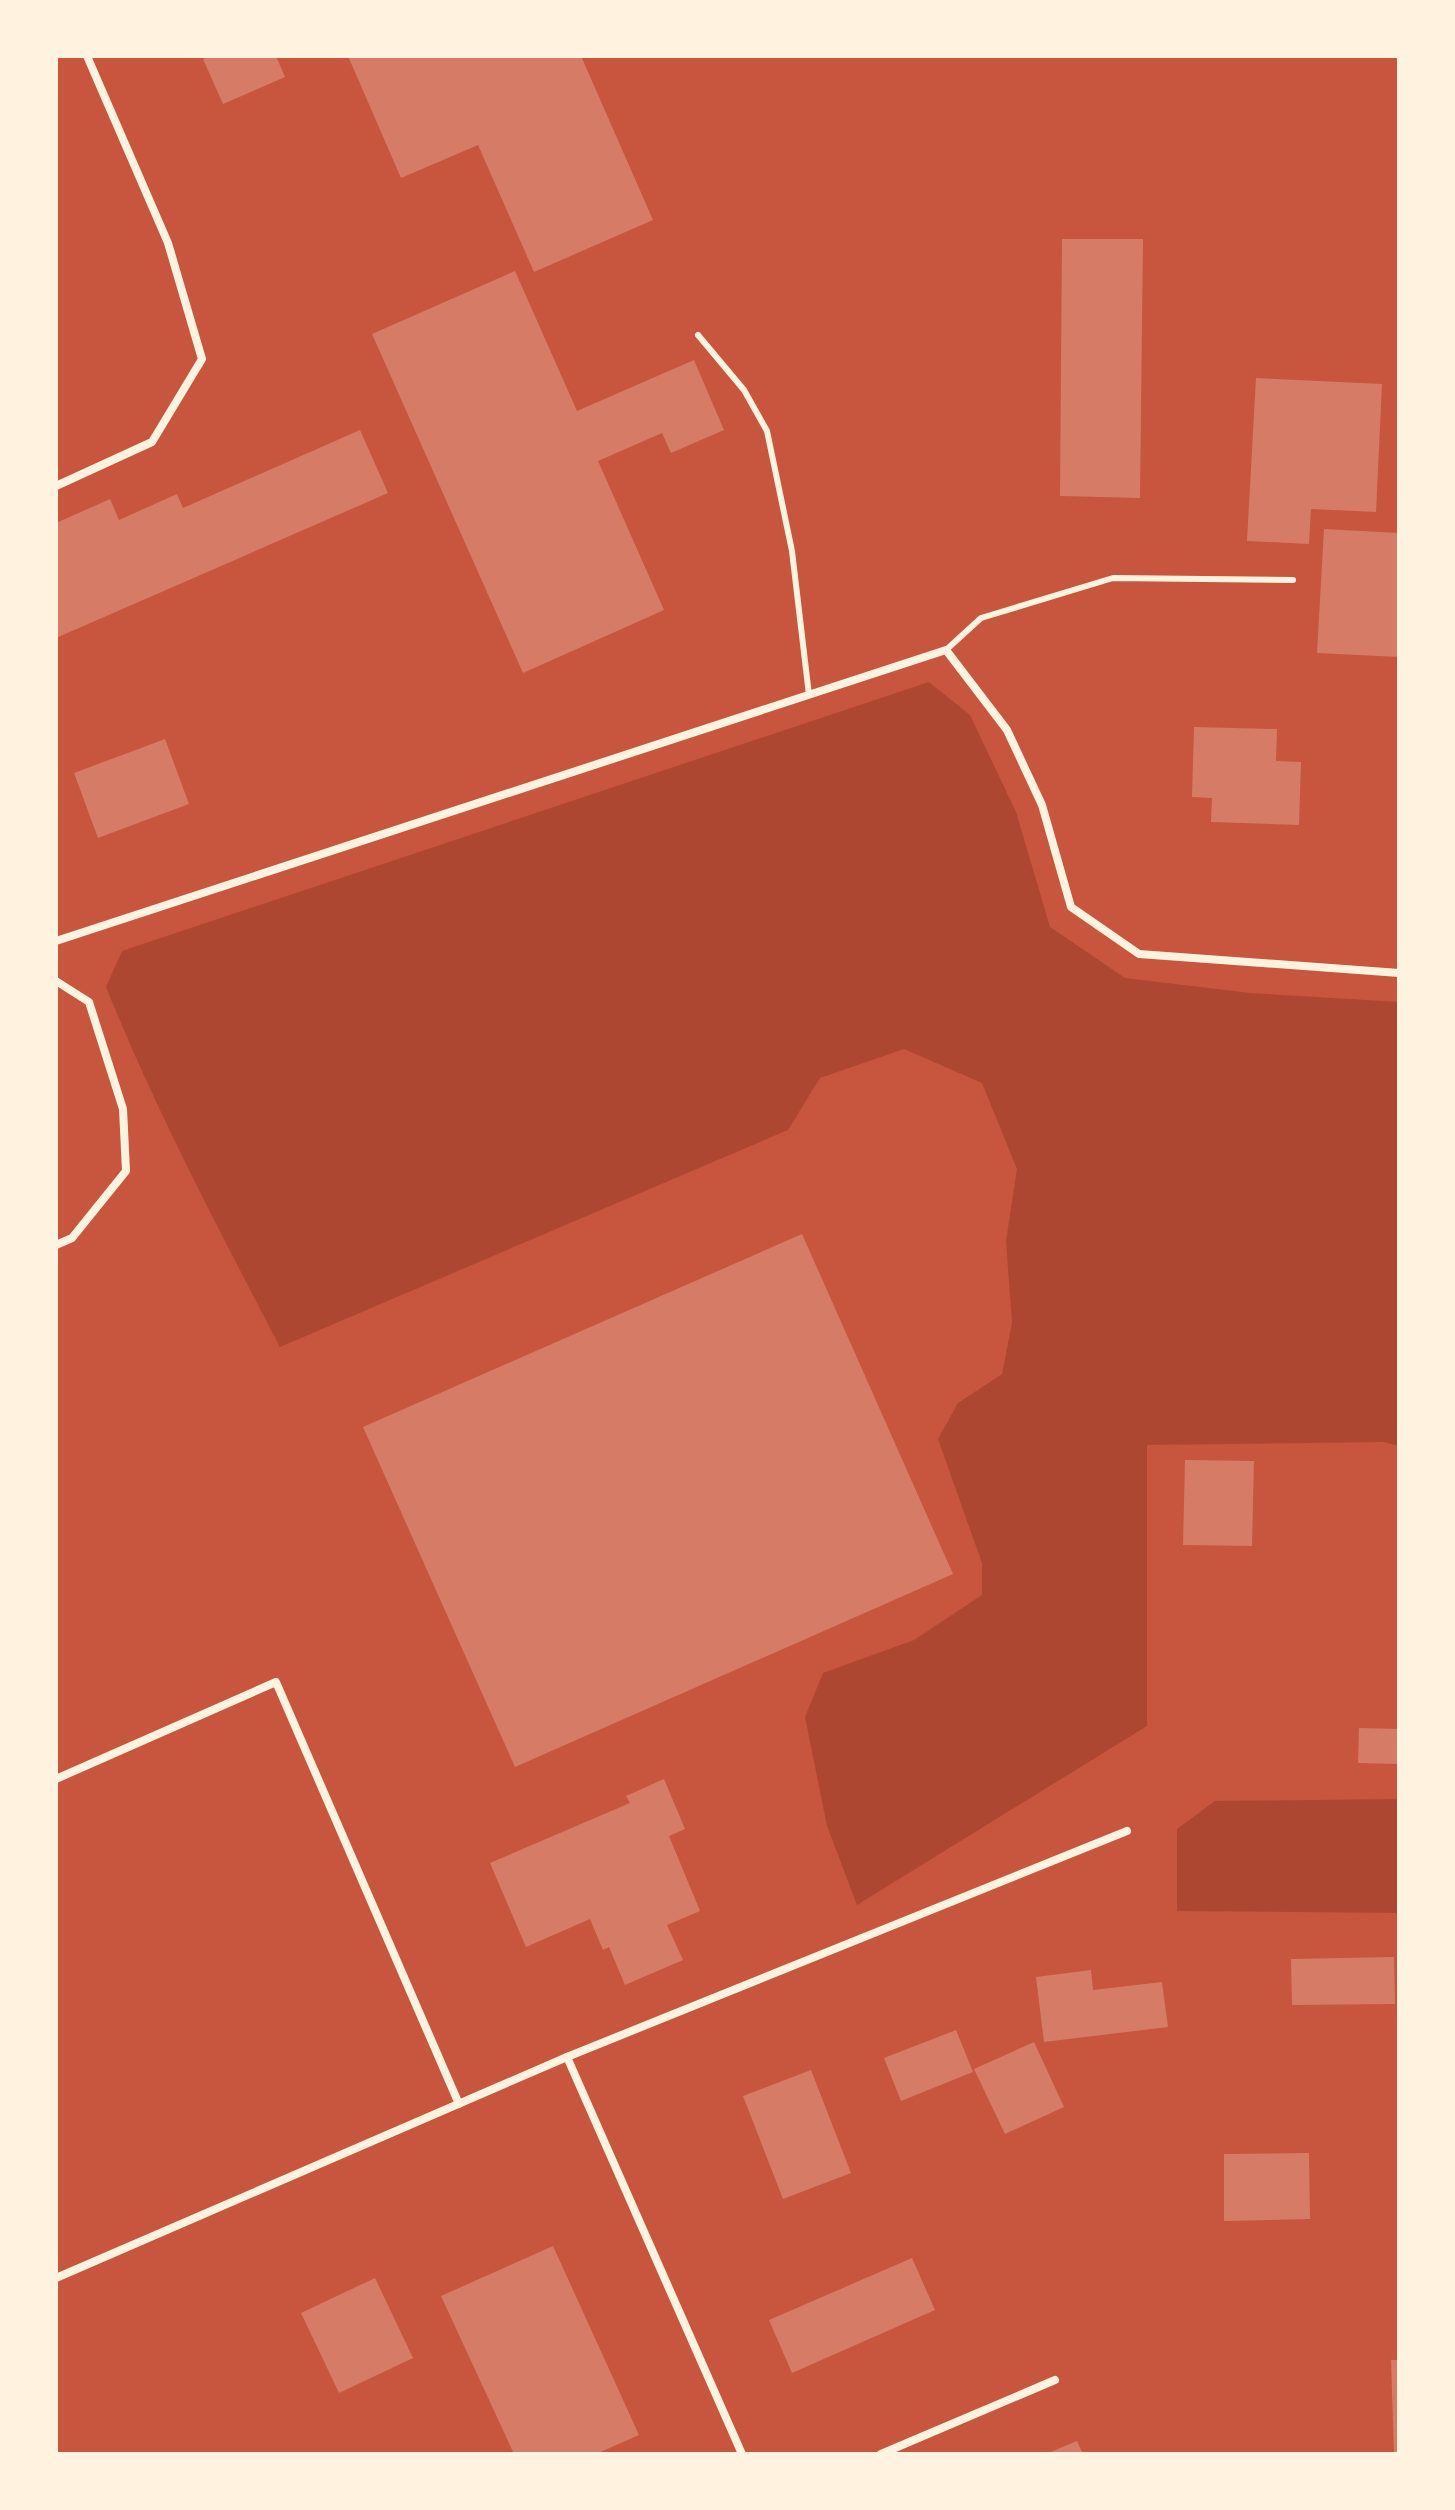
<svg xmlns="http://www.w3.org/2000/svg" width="1455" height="2510" viewBox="0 0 1455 2510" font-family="'Roboto Condensed',sans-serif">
<rect width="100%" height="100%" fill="#c8553d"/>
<!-- green -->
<g fill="#ae4732">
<path d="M929 682 970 715 1016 812 1050 927 1125 978 1250 993 1399 1002V1446L1384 1442 1147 1445V1726L857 1905 827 1826 805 1717 823 1673 914 1640 982 1595V1563L938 1439 958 1403 1002 1374 1012 1323 1006 1241 1017 1169 982 1083 904 1049 820 1078 788 1130 280 1347C218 1228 156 1111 106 987L122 951Z"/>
<polygon points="1399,1799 1399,1917 1396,1913 1177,1911 1177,1829 1215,1801"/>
</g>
<!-- building -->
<g fill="#d67c66">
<polygon points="211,56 276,56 285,77 223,104 203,59"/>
<polygon points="348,56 581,56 653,220 534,272 478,145 401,178"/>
<polygon points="1062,239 1143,239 1140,498 1060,496"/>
<polygon points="515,271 577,411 694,360 724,430 671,453 662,433 598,461 664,610 523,673 372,334"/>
<polygon points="1256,378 1382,384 1376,512 1311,509 1309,544 1247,541"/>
<polygon points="360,430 388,493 56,638 56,523 110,499 119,520 177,494 183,508"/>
<polygon points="1324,529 1399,533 1399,657 1317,653"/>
<polygon points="1194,727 1277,729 1276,761 1301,762 1299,825 1211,822 1212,798 1192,797"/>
<polygon points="165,739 189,804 98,838 74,773"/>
<polygon points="802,1234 953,1574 515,1767 363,1427"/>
<polygon points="1185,1460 1254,1461 1252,1546 1183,1545"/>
<polygon points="1359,1728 1399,1729 1399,1764 1358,1763"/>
<polygon points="664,1779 685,1829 669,1836 700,1911 667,1925 683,1960 625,1985 609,1947 603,1950 590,1919 526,1947 490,1863 630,1803 626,1796"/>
<polygon points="1394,1957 1395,2004 1292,2005 1291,1959"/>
<polygon points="1091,1970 1093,1990 1162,1982 1168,2027 1044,2042 1036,1977"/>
<polygon points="956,2030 973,2072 901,2101 884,2058"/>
<polygon points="1034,2042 1064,2107 1005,2134 974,2069"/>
<polygon points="811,2070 851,2173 783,2199 743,2096"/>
<polygon points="1309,2153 1310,2219 1224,2221 1224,2154"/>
<polygon points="553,2246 639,2435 596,2454 514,2454 441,2296"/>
<polygon points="912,2258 935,2310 792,2373 769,2320"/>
<polygon points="375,2278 413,2358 339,2393 301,2313"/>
<polygon points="1391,2360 1399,2360 1399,2454 1394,2454"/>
<polygon points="1077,2441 1083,2454 1046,2454"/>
</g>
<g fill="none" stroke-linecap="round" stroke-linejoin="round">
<!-- service -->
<g stroke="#fff3e0" stroke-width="6">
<polyline points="698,335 744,390 767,431 792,551 809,695"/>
<polyline points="946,650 981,618 1113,578 1293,580"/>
</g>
<!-- minor -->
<g stroke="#fff3e0" stroke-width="8">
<polyline points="56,486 152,442 202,359 168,243 87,56"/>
<polyline points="56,941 946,650 1007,730 1042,805 1071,907 1139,954 1399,973"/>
<polyline points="56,981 89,1002 123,1109 126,1171 72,1238 56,1245"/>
<polyline points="56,1779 276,1682 459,2104"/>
<polyline points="567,2057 742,2454"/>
<polyline points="56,2278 567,2057 1127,1831"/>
<polyline points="881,2454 1055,2380"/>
</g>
</g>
<!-- border -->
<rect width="1455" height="2510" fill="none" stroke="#fff3e0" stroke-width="116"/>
</svg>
